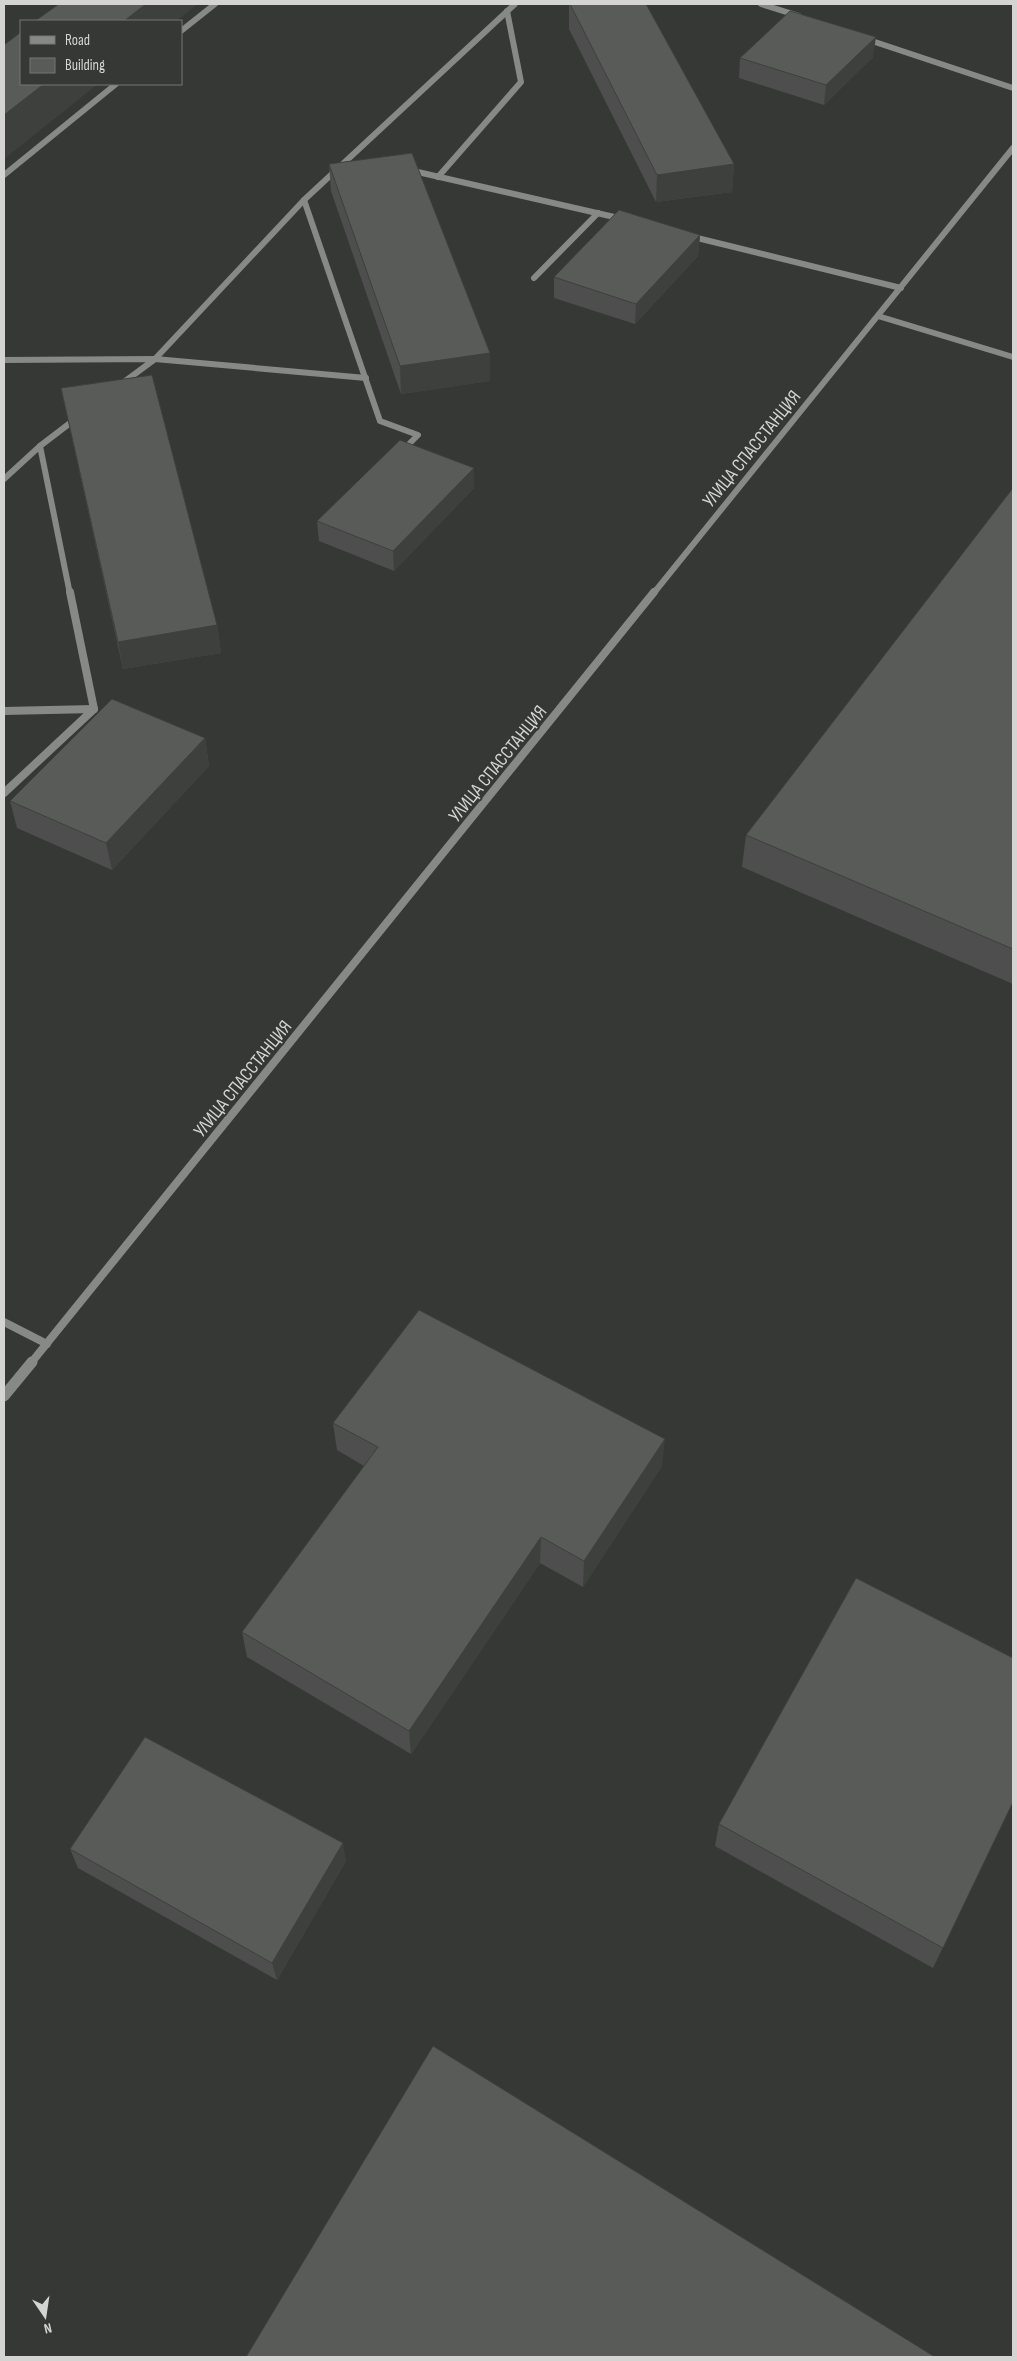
<svg xmlns="http://www.w3.org/2000/svg" width="1017" height="2361" viewBox="0 0 1017 2361" font-family="'Sofia Sans Condensed',sans-serif">
<rect width="100%" height="100%" fill="#363836"/>
<g fill="none" stroke-linecap="round" stroke-linejoin="round">
<!-- minor-far2 -->
<g stroke="#878987" stroke-width="6">
<polyline points="761,4 799,16"/>
<polyline points="181,31 215,4"/>
<polyline points="866,39 1013,88"/>
<polyline points="409,170 623,219"/>
<polyline points="4,175 116,84"/>
<polyline points="438,177 521,82 507,11"/>
<polyline points="304,200 380,421 418,435 402,451"/>
<polyline points="689,236 901,288"/>
<polyline points="534,278 598,213"/>
<polyline points="878,316 1013,357"/>
<polyline points="4,360 155,359 366,378"/>
<polyline points="120,385 155,359 304,200 515,4"/>
<polyline points="40,446 70,594"/>
<polyline points="4,479 40,446 78,417"/>
<polyline points="653,594 1013,148"/>
</g>
<!-- minor-far1 -->
<g stroke="#878987" stroke-width="8">
<polyline points="4,711 94,709"/>
<polyline points="4,793 94,709 70,592"/>
<polyline points="4,1322 47,1344"/>
<polyline points="31,1363 654,592"/>
</g>
<!-- minor -->
<polyline stroke="#878987" stroke-width="11" points="4,1396 32,1362"/>
</g>
<!-- wall -->
<g fill="#4d4e4d">
<polygon points="569,4 646,4 734,164 732,192 656,202 569,29"/>
<polygon points="873,57 824,105 739,78 740,58"/>
<polygon points="329,164 490,353 490,381 401,394 331,191"/>
<polygon points="700,235 698,256 635,324 554,298 554,277"/>
<polygon points="61,388 217,625 221,653 123,669 67,416"/>
<polygon points="474,468 474,488 394,571 319,541 317,521"/>
<polygon points="1013,488 1013,984 742,867 746,835"/>
<polygon points="205,738 209,766 112,870 17,828 10,801"/>
<polygon points="333,1423 662,1466 583,1587 540,1563 411,1754 247,1657 242,1632 364,1466 337,1450"/>
<polygon points="1013,1802 933,1968 715,1846 719,1824"/>
<polygon points="70,1849 346,1861 277,1980 78,1868"/>
</g>
<!-- shaded-wall -->
<g fill="#3e403e">
<polygon points="146,4 198,4 176,21 124,21"/>
<polygon points="876,37 873,57 824,105 826,85"/>
<polygon points="44,84 98,84 4,159 4,115"/>
<polygon points="734,164 732,192 656,202 657,175"/>
<polygon points="700,235 698,256 635,324 636,304"/>
<polygon points="490,353 490,381 401,394 400,366"/>
<polygon points="474,468 474,488 394,571 393,551"/>
<polygon points="217,625 221,653 123,669 118,642"/>
<polygon points="205,738 209,766 112,870 106,843"/>
<polygon points="665,1439 662,1466 583,1587 584,1561"/>
<polygon points="541,1537 540,1563 411,1754 409,1731"/>
<polygon points="343,1843 346,1861 277,1980 272,1963"/>
</g>
<!-- building -->
<g fill="#595b59" stroke="#3e403e">
<polygon points="59,4 146,4 124,21 35,21"/>
<polygon points="570,4 646,4 734,164 657,175"/>
<polygon points="790,11 876,37 826,85 740,58"/>
<polygon points="21,32 21,84 44,84 4,115 4,45"/>
<polygon points="412,153 490,353 400,366 329,164"/>
<polygon points="619,210 700,235 636,304 554,277"/>
<polygon points="152,375 217,625 118,642 61,388"/>
<polygon points="400,440 474,468 393,551 317,521"/>
<polygon points="1013,488 1013,949 746,835"/>
<polygon points="112,699 205,738 106,843 10,801"/>
<polygon points="419,1310 665,1439 584,1561 541,1537 409,1731 242,1632 378,1447 333,1423"/>
<polygon points="856,1578 1013,1658 1013,1802 943,1948 719,1824"/>
<polygon points="145,1737 343,1843 272,1963 70,1849"/>
<polygon points="433,2046 935,2357 246,2357"/>
</g>
<g text-anchor="middle" stroke-width="4" stroke-linejoin="round" paint-order="stroke">
<!-- street labels -->
<g font-size="19" fill="#d4d5d3" stroke="#363836">
<text transform="translate(751 448) rotate(-51)" y="7">УЛИЦА СПАССТАНЦИЯ</text>
<text transform="translate(497 763) rotate(-51)" y="7">УЛИЦА СПАССТАНЦИЯ</text>
<text transform="translate(242 1078) rotate(-51)" y="7">УЛИЦА СПАССТАНЦИЯ</text>
</g>
</g>
<!-- border -->
<rect width="1017" height="2361" fill="none" stroke="#d4d5d3" stroke-width="10"/>
<!-- legend -->
<rect x="20" y="20" width="162" height="65" fill="#363836" stroke="#757775"/>
<rect x="30" y="36" width="25" height="8" fill="#878987" stroke="#757775"/>
<text x="65" y="45" font-size="15" fill="#d4d5d3">Road</text>
<rect x="30" y="58" width="25" height="15" fill="#595b59" stroke="#757775"/>
<text x="65" y="70" font-size="15" fill="#d4d5d3">Building</text>
<!-- north arrow -->
<g transform="translate(45 2316) rotate(167)" stroke="#363836" stroke-width="4" paint-order="stroke">
<path d="M0-4L9 19L0 12L-9 19Z" fill="#d4d5d3"/>
<text y="-8" font-size="14" font-weight="bold" text-anchor="middle" fill="#d4d5d3">N</text>
</g>
</svg>
